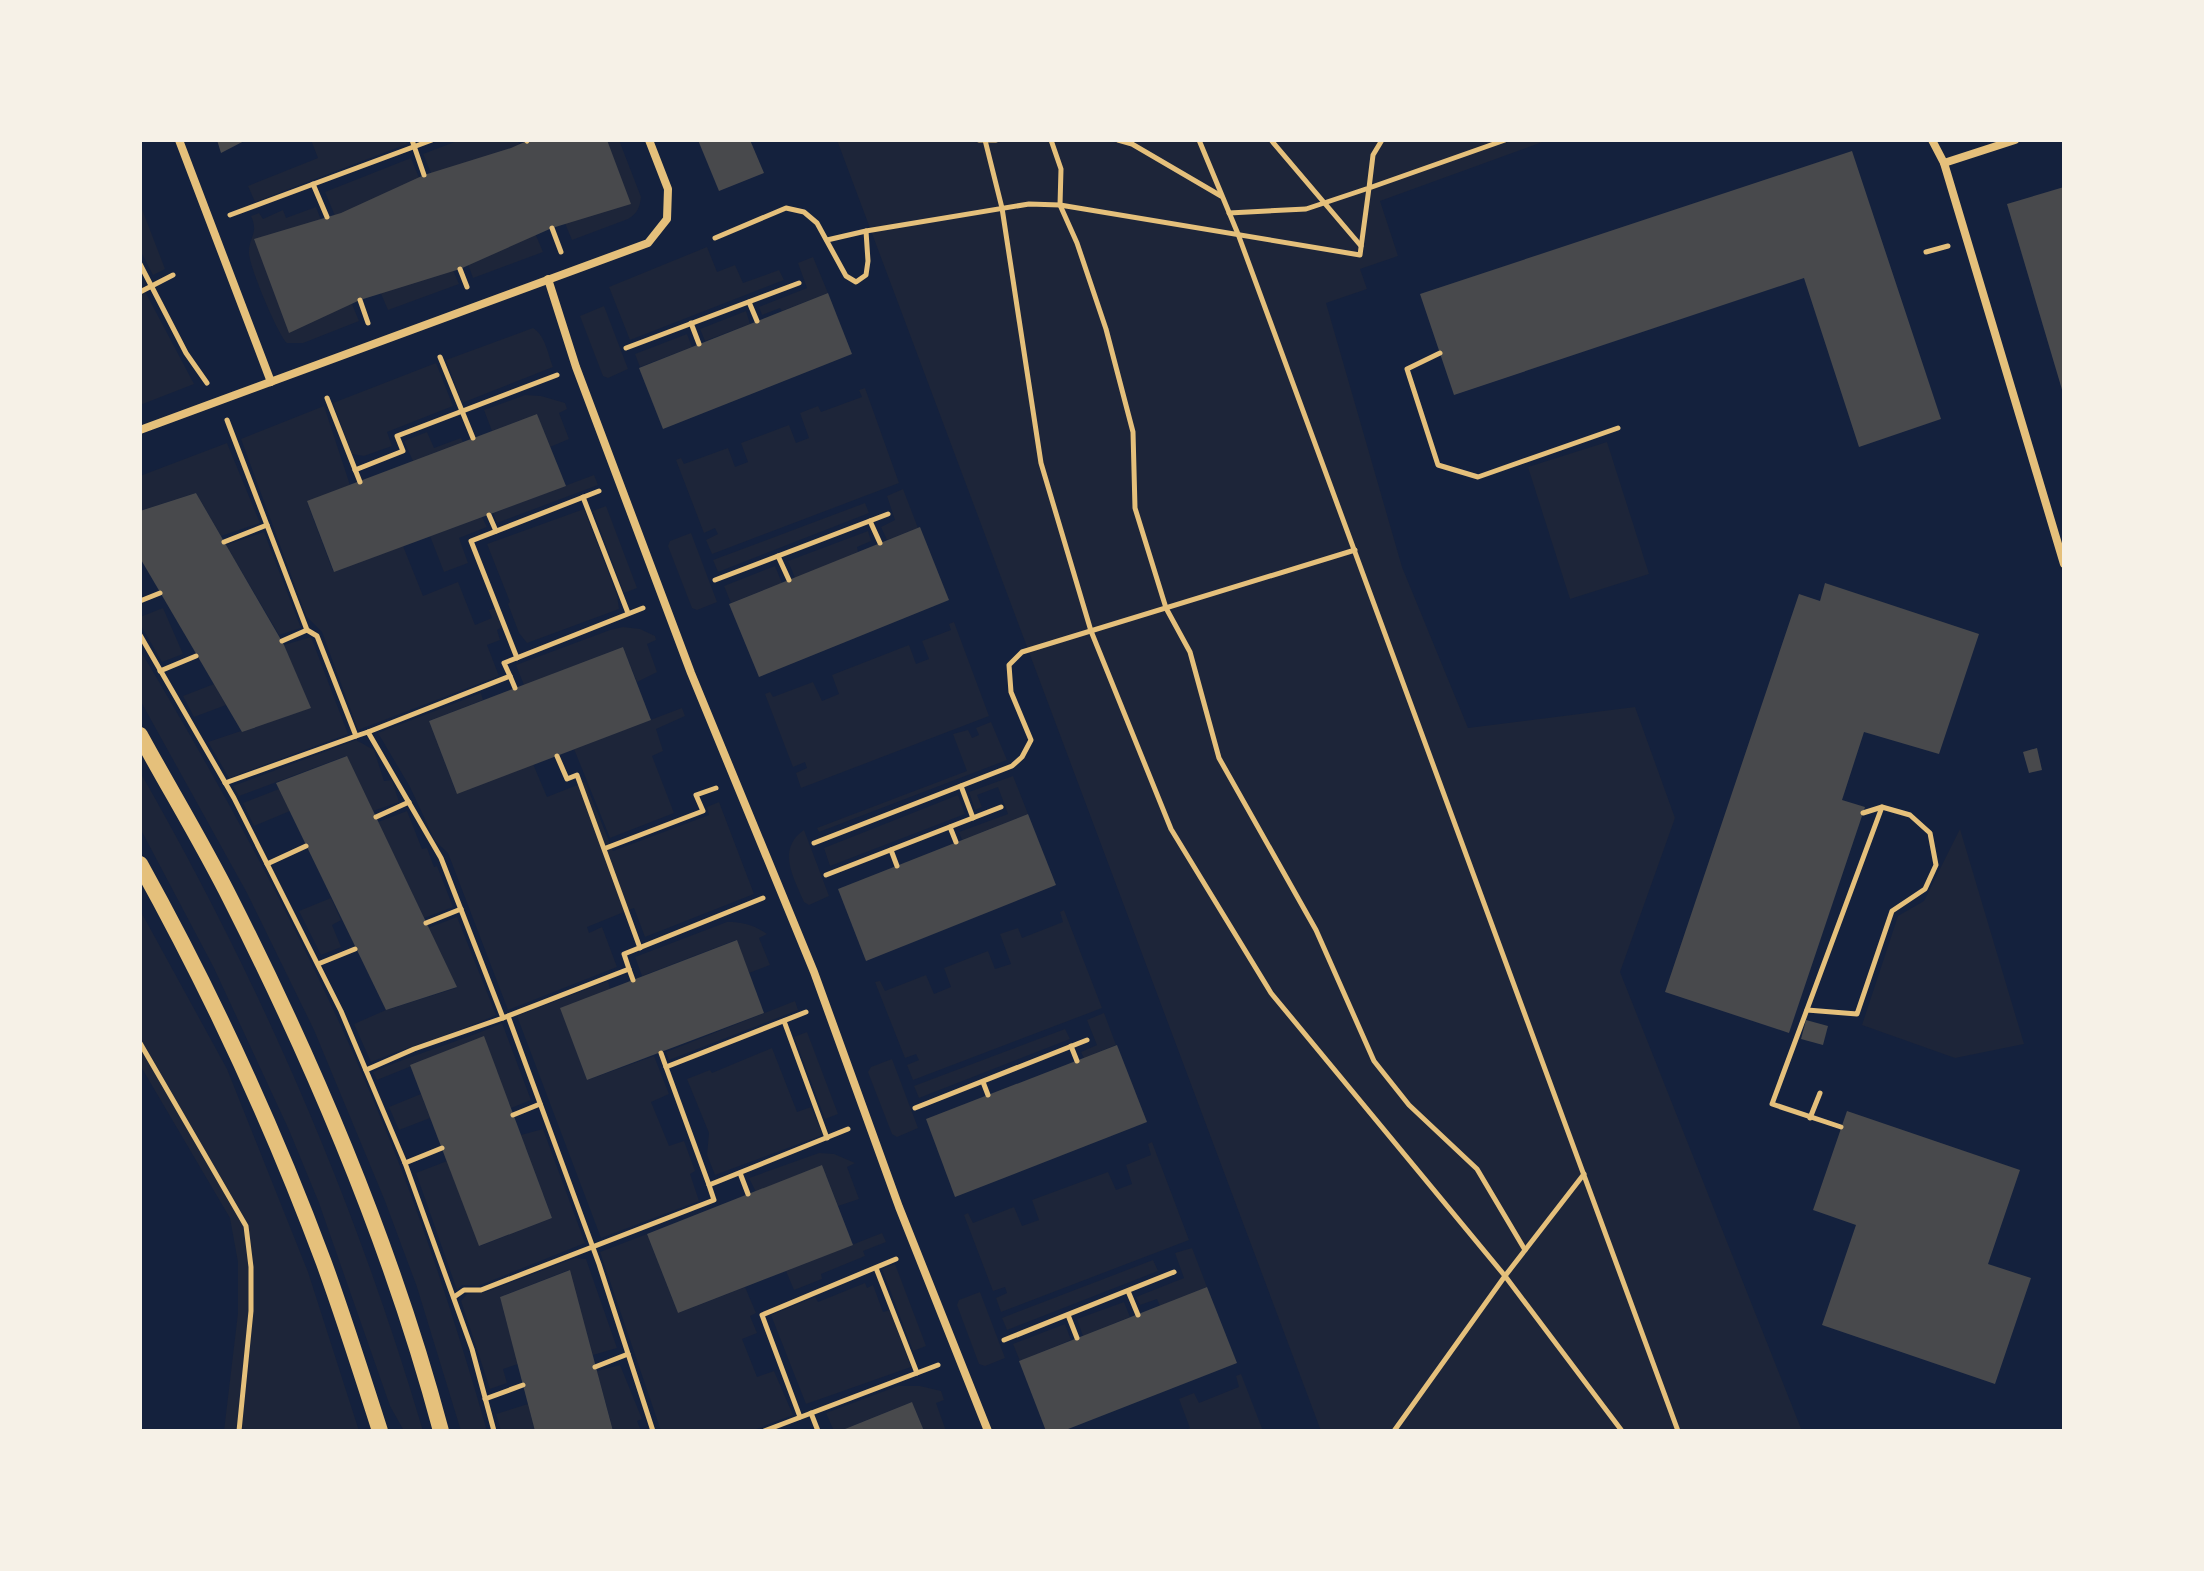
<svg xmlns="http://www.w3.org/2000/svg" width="2204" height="1571" viewBox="0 0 2204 1571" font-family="Inter,sans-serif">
<rect width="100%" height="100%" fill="#14213d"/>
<!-- green -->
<g fill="#1d2539">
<polygon points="311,140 405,140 407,144 255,202 248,186 318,158"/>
<path d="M460 140H517L521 147 533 140H619L641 197C640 207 637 214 628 219L572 240 564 221 535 233 543 252 473 278 468 264 453 270 459 284 388 310 379 289 350 299 359 321 303 343H287C278 335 248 264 249 252 249 236 259 234 251 216L259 213 263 219 283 210 286 218 316 207 323 225 340 228 325 192 411 158 424 190 439 192 423 154Z"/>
<polygon points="837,140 1548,140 1380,201 1398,256 1360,269 1367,289 1326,303 1402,567 1468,728 1635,707 1675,818 1620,972 1802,1431 1321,1431"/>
<polygon points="140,204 165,269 153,275 140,250"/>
<polygon points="707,247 717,272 735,265 743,283 779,270 784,280 630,340 609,287"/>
<polygon points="813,257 828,293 782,311 780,308 762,315 759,307 807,288 798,263"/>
<polygon points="140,282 194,384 140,405"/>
<polygon points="604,306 628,369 608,378 603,376 580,316"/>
<polygon points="746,311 750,324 705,341 700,329"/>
<path d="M533 328C545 335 548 354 553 367L462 403 446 360Z"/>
<polygon points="687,334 692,347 640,367 635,354"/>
<polygon points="436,363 453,406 387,432 392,446 364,456 352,454 333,403"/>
<polygon points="865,388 899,483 712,554 706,540 718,534 715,528 704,533 676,460 681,458 684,464 728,448 735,467 748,462 741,443 789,425 796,443 809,438 800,413 818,406 821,412 862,397 859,390"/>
<polygon points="525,395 541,396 565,403 567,409 559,413 569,439 550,447 537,414 492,431 484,410"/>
<polygon points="324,406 350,485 307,502 333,571 403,546 423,596 458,582 475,625 492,618 489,610 495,608 502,627 497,630 500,640 487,645 499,676 358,730 322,632 306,616 241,439"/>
<polygon points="427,432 434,448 461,438 463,442 413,461 404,441"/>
<polygon points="1607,442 1649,574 1570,599 1528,467"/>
<polygon points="227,443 260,523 221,536 196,493 140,511 140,476"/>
<polygon points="594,475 598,485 497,523 493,513"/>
<polygon points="903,489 918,528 887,540 881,527 895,520 887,496"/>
<polygon points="865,503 869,513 718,572 713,560"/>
<polygon points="606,506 637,588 624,593 593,511"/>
<polygon points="584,509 617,595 619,609 527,643 519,633 508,604 510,602 487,544"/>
<polygon points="482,517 487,527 459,538 468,563 444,572 430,536"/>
<polygon points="868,531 871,541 857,547 858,552 795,578 788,561"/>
<polygon points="264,532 301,628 279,635 226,545"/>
<polygon points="691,533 717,602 697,610 692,608 668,546 670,541"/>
<polygon points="775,566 782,583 731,603 724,586"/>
<polygon points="163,608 183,654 162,662 140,624 140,617"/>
<polygon points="954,622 989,716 801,788 796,773 807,768 805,762 793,767 765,694 770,692 773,697 813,682 822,701 839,694 832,675 909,645 916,664 929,659 922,641 951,630 949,624"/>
<polygon points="623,627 640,629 655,636 656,640 647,644 657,672 637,682 623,647 524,685 516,665 610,630"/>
<polygon points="311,637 348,734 229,778 208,742 310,708 284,645"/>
<path d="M140 650C240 817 332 989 402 1171 434 1256 462 1343 487 1431H461L417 1287 385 1201 314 1030 247 893 140 700Z"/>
<polygon points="214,684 226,705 194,717 183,696"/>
<polygon points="481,693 483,700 429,721 456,792 533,764 547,797 585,782 613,851 709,815 707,807 719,802 754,894 645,937 634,908 587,927 589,933 602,927 617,967 508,1010 448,853 435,841 410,787 378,733"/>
<polygon points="682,708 685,716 656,729 663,751 652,756 674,813 610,838 574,749"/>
<polygon points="991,722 1007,760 819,832 817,828 967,771 953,734 968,730 972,738 979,735 976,728"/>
<polygon points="356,740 374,750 384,781 392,780 399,802 373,811 346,756 239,796 233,786"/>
<path d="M140 772C260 981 355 1200 423 1431H404L390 1406 319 1203 289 1130 214 968 140 828Z"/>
<polygon points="1013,776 1028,814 962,840 959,832 1008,814 998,787 977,795 982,807 975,810 969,792"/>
<polygon points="279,789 290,811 254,826 243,803"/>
<polygon points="958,795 965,814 830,866 824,848"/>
<polygon points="407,811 422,849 427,848 434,867 437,866 453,907 424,918 378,822"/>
<polygon points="1960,829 2024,1044 1955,1058 1862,1025 1898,916 1924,901"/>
<path d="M804 830 829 896 809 905 804 902C794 878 776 849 804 830Z"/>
<polygon points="331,898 341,920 332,925 341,947 321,955 299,911"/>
<polygon points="140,910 227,1069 308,1272 359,1431 224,1431 238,1313 238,1262 230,1218 140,1065"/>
<polygon points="1064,910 1102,1008 913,1080 907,1065 919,1060 916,1054 905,1058 875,982 880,981 885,991 926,975 934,994 951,987 944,968 988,951 995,969 1011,964 1000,934 1018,928 1022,938 1063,922 1060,912"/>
<path d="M457 917 496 1015C455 1034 412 1045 371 1062L354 1024 386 1010 456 988 428 928Z"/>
<path d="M727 922C743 922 754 925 767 934L759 938 770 965 749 973 736 940 642 976 635 957Z"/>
<polygon points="608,981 610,989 561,1008 587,1080 654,1056 669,1094 651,1102 669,1146 684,1141 695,1171 690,1174 699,1201 601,1238 517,1016"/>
<polygon points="795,1001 798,1010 669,1060 666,1052"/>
<polygon points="1104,1013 1116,1045 1084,1058 1081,1052 1097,1045 1087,1020"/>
<path d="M502 1023 531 1100 511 1108 483 1037 377 1080 373 1072C416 1053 460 1042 502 1023Z"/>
<polygon points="1065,1029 1070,1039 919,1098 914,1086"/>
<polygon points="807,1032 838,1114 825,1119 794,1037"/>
<polygon points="772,1048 797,1112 811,1107 823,1135 715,1175 707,1155 709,1133 687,1079 710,1070 712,1073"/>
<polygon points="892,1059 918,1128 897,1137 892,1134 868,1072 871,1067"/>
<polygon points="421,1094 430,1118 399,1130 389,1107"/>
<polygon points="543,1129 585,1243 478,1286 462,1285 457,1290 416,1173 447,1161 480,1246 552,1218 521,1135"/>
<polygon points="1152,1142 1189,1240 1001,1312 996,1298 1007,1293 1005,1287 993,1291 964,1215 968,1213 973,1223 1014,1207 1022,1226 1039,1220 1032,1200 1108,1172 1116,1190 1132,1184 1126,1165 1151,1155 1148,1144"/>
<polygon points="819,1153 834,1154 855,1163 847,1167 859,1199 838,1206 822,1165 756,1192 749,1178"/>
<polygon points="882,1233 886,1242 863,1251 865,1256 821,1274 822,1279 794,1290 786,1271"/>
<polygon points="647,1234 678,1313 745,1287 756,1313 750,1316 757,1333 742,1339 757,1377 774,1371 793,1415 751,1431 661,1431 600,1252"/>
<polygon points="1192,1248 1207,1287 1160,1306 1157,1299 1140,1305 1136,1297 1184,1278 1175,1253"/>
<polygon points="575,1258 586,1259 617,1348 593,1355 569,1270 500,1297 518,1364 503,1369 507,1383 490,1389 461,1301 467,1294 486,1292"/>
<polygon points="1153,1260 1158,1271 1007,1330 1002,1318"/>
<polygon points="895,1264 926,1346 913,1351 882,1269"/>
<polygon points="865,1283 867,1288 873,1285 883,1312 890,1310 911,1367 806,1404 771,1315 815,1297 818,1302"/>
<polygon points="980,1292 1005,1358 985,1366 979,1364 957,1305 959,1300"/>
<polygon points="1124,1302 1130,1317 1083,1336 1077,1319"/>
<polygon points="1065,1324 1071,1340 1020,1361 1013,1344"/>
<polygon points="620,1365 642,1419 637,1421 641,1431 613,1431 597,1371"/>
<polygon points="1241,1374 1263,1431 1183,1431 1190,1428 1179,1399 1194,1393 1199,1403 1239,1387 1236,1376"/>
<polygon points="898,1386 920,1386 941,1391 944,1400 936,1403 946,1431 924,1431 912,1402 840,1431 834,1431 826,1413"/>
<polygon points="528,1404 535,1431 501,1431 496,1414"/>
</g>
<!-- building -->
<g fill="#48494c">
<polygon points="217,140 246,140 221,153"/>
<polygon points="529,140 607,140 631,204 552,228 460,269 360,300 289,333 254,239 341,213 424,175 511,148"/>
<polygon points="698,140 750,140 764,173 719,191"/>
<polygon points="1852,151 1941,419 1859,447 1804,278 1454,395 1420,294"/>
<polygon points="2064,187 2064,393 2063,393 2007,204"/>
<polygon points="828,293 852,354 663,429 639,368"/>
<polygon points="537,414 566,486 334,572 307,501"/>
<polygon points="196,493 284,645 311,708 242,732 140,558 140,511"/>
<polygon points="920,527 949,600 759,677 729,604"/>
<polygon points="1825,583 1979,634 1939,754 1864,732 1842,800 1865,807 1789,1033 1665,992 1799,594 1820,601"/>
<polygon points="623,647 651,720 457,794 429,721"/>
<polygon points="2037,748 2042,770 2029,773 2023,752"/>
<polygon points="347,756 457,987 386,1010 276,783"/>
<polygon points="1028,814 1056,885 866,961 838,889"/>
<polygon points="737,940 764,1013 587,1080 560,1008"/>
<polygon points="1806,1020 1828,1026 1823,1045 1801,1039"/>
<polygon points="484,1036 552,1218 479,1246 410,1065"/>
<polygon points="1117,1045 1147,1122 955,1197 926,1119"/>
<polygon points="1847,1111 2020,1170 1988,1264 2031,1278 1995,1384 1822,1325 1856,1225 1813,1210"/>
<polygon points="822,1165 853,1245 678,1313 647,1234"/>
<polygon points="570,1270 613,1431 535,1431 500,1297"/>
<polygon points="1207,1287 1237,1363 1063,1431 1046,1431 1019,1361"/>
<polygon points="912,1402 924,1431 840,1431"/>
</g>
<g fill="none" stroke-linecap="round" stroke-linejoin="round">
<!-- path -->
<g stroke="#e5c07b" stroke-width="5">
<polyline points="412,140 424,175"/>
<polyline points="526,140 527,141"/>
<polyline points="979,140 996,140"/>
<polyline points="985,140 1002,208 1041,463 1091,631 1171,829 1271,993 1505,1276 1622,1431"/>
<polyline points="1051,140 1061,169 1060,205 1077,243 1106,329 1133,432 1135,508 1166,608 1190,652 1219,758 1316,930 1374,1061 1409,1105 1477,1169 1525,1250"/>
<polyline points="1118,140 1132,144 1221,196"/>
<polyline points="1199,140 1238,234 1678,1431"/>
<polyline points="1271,140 1361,246"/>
<polyline points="313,184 327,217"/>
<polyline points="1229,213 1306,209 1369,188 1373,155 1382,140"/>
<polyline points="230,215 432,140"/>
<polyline points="552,228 561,252"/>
<polyline points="715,238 786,208 804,212 817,223 846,276 856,282 866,275 868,261 866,231"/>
<polyline points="827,240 866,231 1029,204 1060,205 1360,255 1369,188 1505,140"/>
<polyline points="1926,252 1948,246"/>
<polyline points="140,264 186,353 207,383"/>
<polyline points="460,269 467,287"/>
<polyline points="140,292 173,275"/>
<polyline points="360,300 368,323"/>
<polyline points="749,302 757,321"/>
<polyline points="691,323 699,344"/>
<polyline points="626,348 799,283"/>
<polyline points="1440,353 1407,369 1438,465 1478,477 1618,428"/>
<polyline points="440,357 473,438"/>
<polyline points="327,398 360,482"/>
<polyline points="227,420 307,630 317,636 356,736 368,732 441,858 503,1018 508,1016 599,1264 653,1431"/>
<polyline points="355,470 403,451 397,436 557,375"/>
<polyline points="583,497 628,613"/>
<polyline points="489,515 496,531"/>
<polyline points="870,521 880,543"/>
<polyline points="224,542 267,525"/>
<polyline points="778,556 789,580"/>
<polyline points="715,580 888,514"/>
<polyline points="140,601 160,593"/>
<polyline points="140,635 234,798 341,1011 405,1163 472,1349 494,1431"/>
<polyline points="282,641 307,630"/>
<polyline points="517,658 471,541 599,491"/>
<polyline points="160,671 196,656"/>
<polyline points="510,676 515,688"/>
<polyline points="368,732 510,676 504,663 643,608"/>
<polyline points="557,756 567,779 577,775 640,948"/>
<polyline points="225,783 356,736"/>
<polyline points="961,786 973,818"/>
<polyline points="376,817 409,802"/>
<polyline points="950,827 956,842"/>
<polyline points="814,843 1012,766 1022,757 1031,740 1011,692 1009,665 1022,652 1355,550"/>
<polyline points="606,848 703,811 696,795 716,788"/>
<polyline points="891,850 897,866"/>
<polyline points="267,864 306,846"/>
<polyline points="826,875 1001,807"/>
<polyline points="426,923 461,909"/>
<polyline points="318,964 355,949"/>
<polyline points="629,969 633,980"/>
<polyline points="1807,1010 1857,1014 1892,911 1925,889 1936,865 1930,833 1910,815 1882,807 1863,813"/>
<polyline points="508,1016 629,969 624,954 763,898"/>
<polyline points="784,1021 827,1138"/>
<polyline points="140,1043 246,1226 251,1267 251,1311 239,1431"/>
<polyline points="1071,1046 1077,1061"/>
<polyline points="661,1053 666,1067"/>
<polyline points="366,1070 414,1049 503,1018"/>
<polyline points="983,1082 988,1095"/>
<polyline points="915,1108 1087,1040"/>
<polyline points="513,1115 540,1104"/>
<polyline points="1810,1118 1820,1093"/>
<polyline points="1841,1127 1772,1104 1882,807"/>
<polyline points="405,1163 442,1148"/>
<polyline points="740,1173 748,1194"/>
<polyline points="709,1185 666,1067 806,1012"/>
<polyline points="876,1268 917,1373"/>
<polyline points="1128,1291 1138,1315"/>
<polyline points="454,1297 464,1290 481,1290 714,1200 709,1185 848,1129"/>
<polyline points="1068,1315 1077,1338"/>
<polyline points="1004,1340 1174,1272"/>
<polyline points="595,1367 628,1354"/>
<polyline points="485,1399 523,1385"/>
<polyline points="811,1413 818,1431"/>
<polyline points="800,1417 762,1315 896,1259"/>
<polyline points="764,1431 938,1365"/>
<polyline points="1394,1431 1505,1276 1584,1174"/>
</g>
<!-- minor -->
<g stroke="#e5c07b" stroke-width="8">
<polyline points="179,140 271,382"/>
<polyline points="1932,140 1944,163 2064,564"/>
<polyline points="1944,163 2015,140"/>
<polyline points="548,279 576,367 691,673 814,972 899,1207 988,1431"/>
<polyline points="140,430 648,243 667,219 668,189 649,140"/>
</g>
<!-- secondary -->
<g stroke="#e5c07b" stroke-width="16">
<path d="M140 735C170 790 203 844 231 900 317 1070 392 1247 441 1431"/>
<path d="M140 864C211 992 273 1126 324 1263 344 1318 362 1375 380 1431"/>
</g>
</g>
<!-- border -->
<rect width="2204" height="1571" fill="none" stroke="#f6f1e7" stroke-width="284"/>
</svg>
